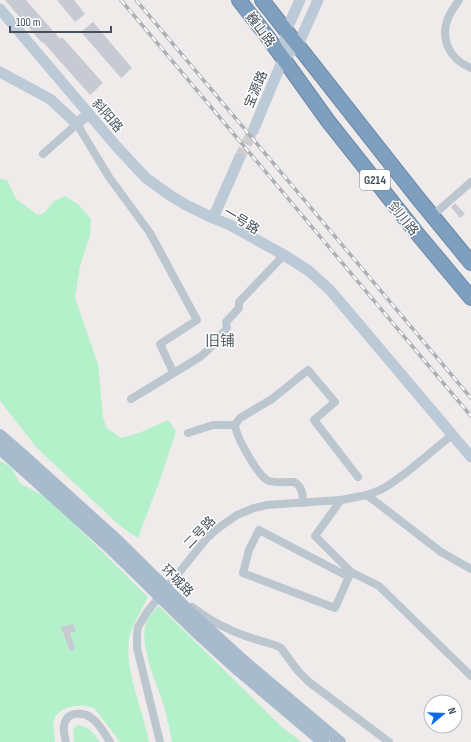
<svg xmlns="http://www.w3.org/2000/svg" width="471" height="742" viewBox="0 0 471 742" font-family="'Sofia Sans Condensed','Noto Sans SC',sans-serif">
<rect width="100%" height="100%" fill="#efebeb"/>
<!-- green -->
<g fill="#b4f1cb">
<polygon points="0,179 7,180 16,199 38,215 44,213 54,201 65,196 79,205 91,219 90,236 80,266 75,298 98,364 103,417 106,427 121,438 139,433 168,420 176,431 161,477 138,538 120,526 37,448 0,401"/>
<path d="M0 461 11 467 20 483 49 499 148 597C143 607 131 628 129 639 125 675 143 708 149 742H120L95 709C84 703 59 705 54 720 52 726 55 735 55 742H0Z"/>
<path d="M159 606 283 728 302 742H172C170 730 167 718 164 706 157 684 137 643 147 620 149 615 155 610 159 606Z"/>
<path d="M77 725C89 726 93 732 100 742H74L73 730Z"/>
</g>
<!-- building -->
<g fill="#c7cad2">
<polygon points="5,0 26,0 60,39 62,37 103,83 90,95 43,42 42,43"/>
<polygon points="57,0 74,0 85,14 75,22"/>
<polygon points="93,22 132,68 121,78 81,32"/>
<polygon points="455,203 465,214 460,218 451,207"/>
<polygon points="73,624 76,631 70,633 75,649 70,651 61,627"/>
</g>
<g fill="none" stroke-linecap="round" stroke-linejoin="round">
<!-- secondary-tunnel -->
<polyline stroke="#cdccce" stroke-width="11" stroke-dasharray="11 5.5" stroke-linecap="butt" points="239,159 253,131"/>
<defs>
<g id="highway">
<polyline points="239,0 267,36 328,121 416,232 471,298"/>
<polyline points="262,0 417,197 471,263"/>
</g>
</defs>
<!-- highway casing -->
<use href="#highway" stroke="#6a89aa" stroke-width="16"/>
<!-- street -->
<g stroke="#bbc6cf" stroke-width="8">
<path d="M459 0C456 5 451 11 449 16 439 39 449 59 471 68"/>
<polyline points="43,154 77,124 109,177 150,233 197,320 160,344 173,372"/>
<polyline points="432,216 471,182"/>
<polyline points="131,399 200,357 208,350 227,328 226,322 239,308 239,302 284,255"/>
<polyline points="188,433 213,425 235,425"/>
<polyline points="367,495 441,552 471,569"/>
<polyline points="341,500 315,536 351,572 335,608 243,573 249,550 259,530 349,577"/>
<path d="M303 503C303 494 302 486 294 482 286 482 276 483 269 481 258 477 236 436 235 425L240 418 272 399 308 370 335 402 314 420 358 477"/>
<polyline points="351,572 379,586 471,676"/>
<path d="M192 607C220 628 242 636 275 645L281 648 298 671 309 682 389 742"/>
<path d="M66 742C65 737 63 732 64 726 66 711 83 711 93 719 100 725 105 734 110 742"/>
<polyline points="160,742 137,648 137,634 138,627 147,612 207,538 217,529 237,515 254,508 267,505 341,500 367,495 380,490 389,485 407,472 452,435"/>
</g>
<!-- secondary -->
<g stroke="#bcc9d7" stroke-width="11">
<polyline points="0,9 117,147 146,178 168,194 186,205 213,218 230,225 284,255 309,271 330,290 471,457"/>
<polyline points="283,59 298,45 318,0"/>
<polyline points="0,72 50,99 77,124 88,114"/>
<polyline points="253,131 283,59 286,31 300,0"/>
<polyline points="213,218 239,159"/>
</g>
<!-- primary -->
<g stroke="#a8bbcd" stroke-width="12">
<polyline points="0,435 24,456"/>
<polyline points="0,449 17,464"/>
<polyline points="245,662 340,742"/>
<polyline points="238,670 323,742"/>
</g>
<!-- highway -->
<use href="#highway" stroke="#7f9fbf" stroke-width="14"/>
<defs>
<g id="rail">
<polyline points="121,0 471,416"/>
<polyline points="136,0 471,398"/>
</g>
</defs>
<!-- rail casing -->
<use href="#rail" stroke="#adb1b7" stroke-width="3.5"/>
<!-- rail -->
<use href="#rail" stroke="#fff" stroke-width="2" stroke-dasharray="6" stroke-linecap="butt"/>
<!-- primary-bridge -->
<g stroke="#a8bbcd" stroke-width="12">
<polyline points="24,456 118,541 192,614 245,662"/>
<polyline points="17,464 110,548 194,630 238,670"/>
</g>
</g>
<g text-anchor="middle" stroke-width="3" stroke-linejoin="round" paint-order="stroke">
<!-- shield labels -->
<rect fill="#fff" stroke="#7b848c" stroke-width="1" x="360" y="170" width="30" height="20" rx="3"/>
<g font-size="12" font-weight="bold" fill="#434f5a">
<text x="375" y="184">G214</text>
</g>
<!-- street labels -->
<g font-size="13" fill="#434f5a" stroke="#fff">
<text transform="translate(261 29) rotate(53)" y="5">巍山路</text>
<text transform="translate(255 89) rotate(-67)" y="5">宝源路</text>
<text transform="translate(108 115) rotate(49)" y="5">斜阳路</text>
<text transform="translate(404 218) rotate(51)" y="5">剑川路</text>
<text transform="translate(242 220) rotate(31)" y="5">一号路</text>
<text transform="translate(199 532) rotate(-46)" y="5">二号路</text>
<text transform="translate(178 580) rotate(45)" y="5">环城路</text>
</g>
<!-- quarter labels -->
<g font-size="15" fill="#585c61" stroke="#fff">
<text x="220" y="346">旧铺</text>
</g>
</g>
<!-- north arrow -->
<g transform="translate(443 714) rotate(71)"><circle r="19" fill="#ffffff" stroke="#b4b9bd"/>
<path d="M0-3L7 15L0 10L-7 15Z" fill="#0c6ee7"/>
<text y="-6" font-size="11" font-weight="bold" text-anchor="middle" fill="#434f5a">N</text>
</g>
<!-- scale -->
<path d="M10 26v6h101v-6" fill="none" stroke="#434f5a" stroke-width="2"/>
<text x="16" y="26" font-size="12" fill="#434f5a" stroke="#ffffff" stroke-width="3" paint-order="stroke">100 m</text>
</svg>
